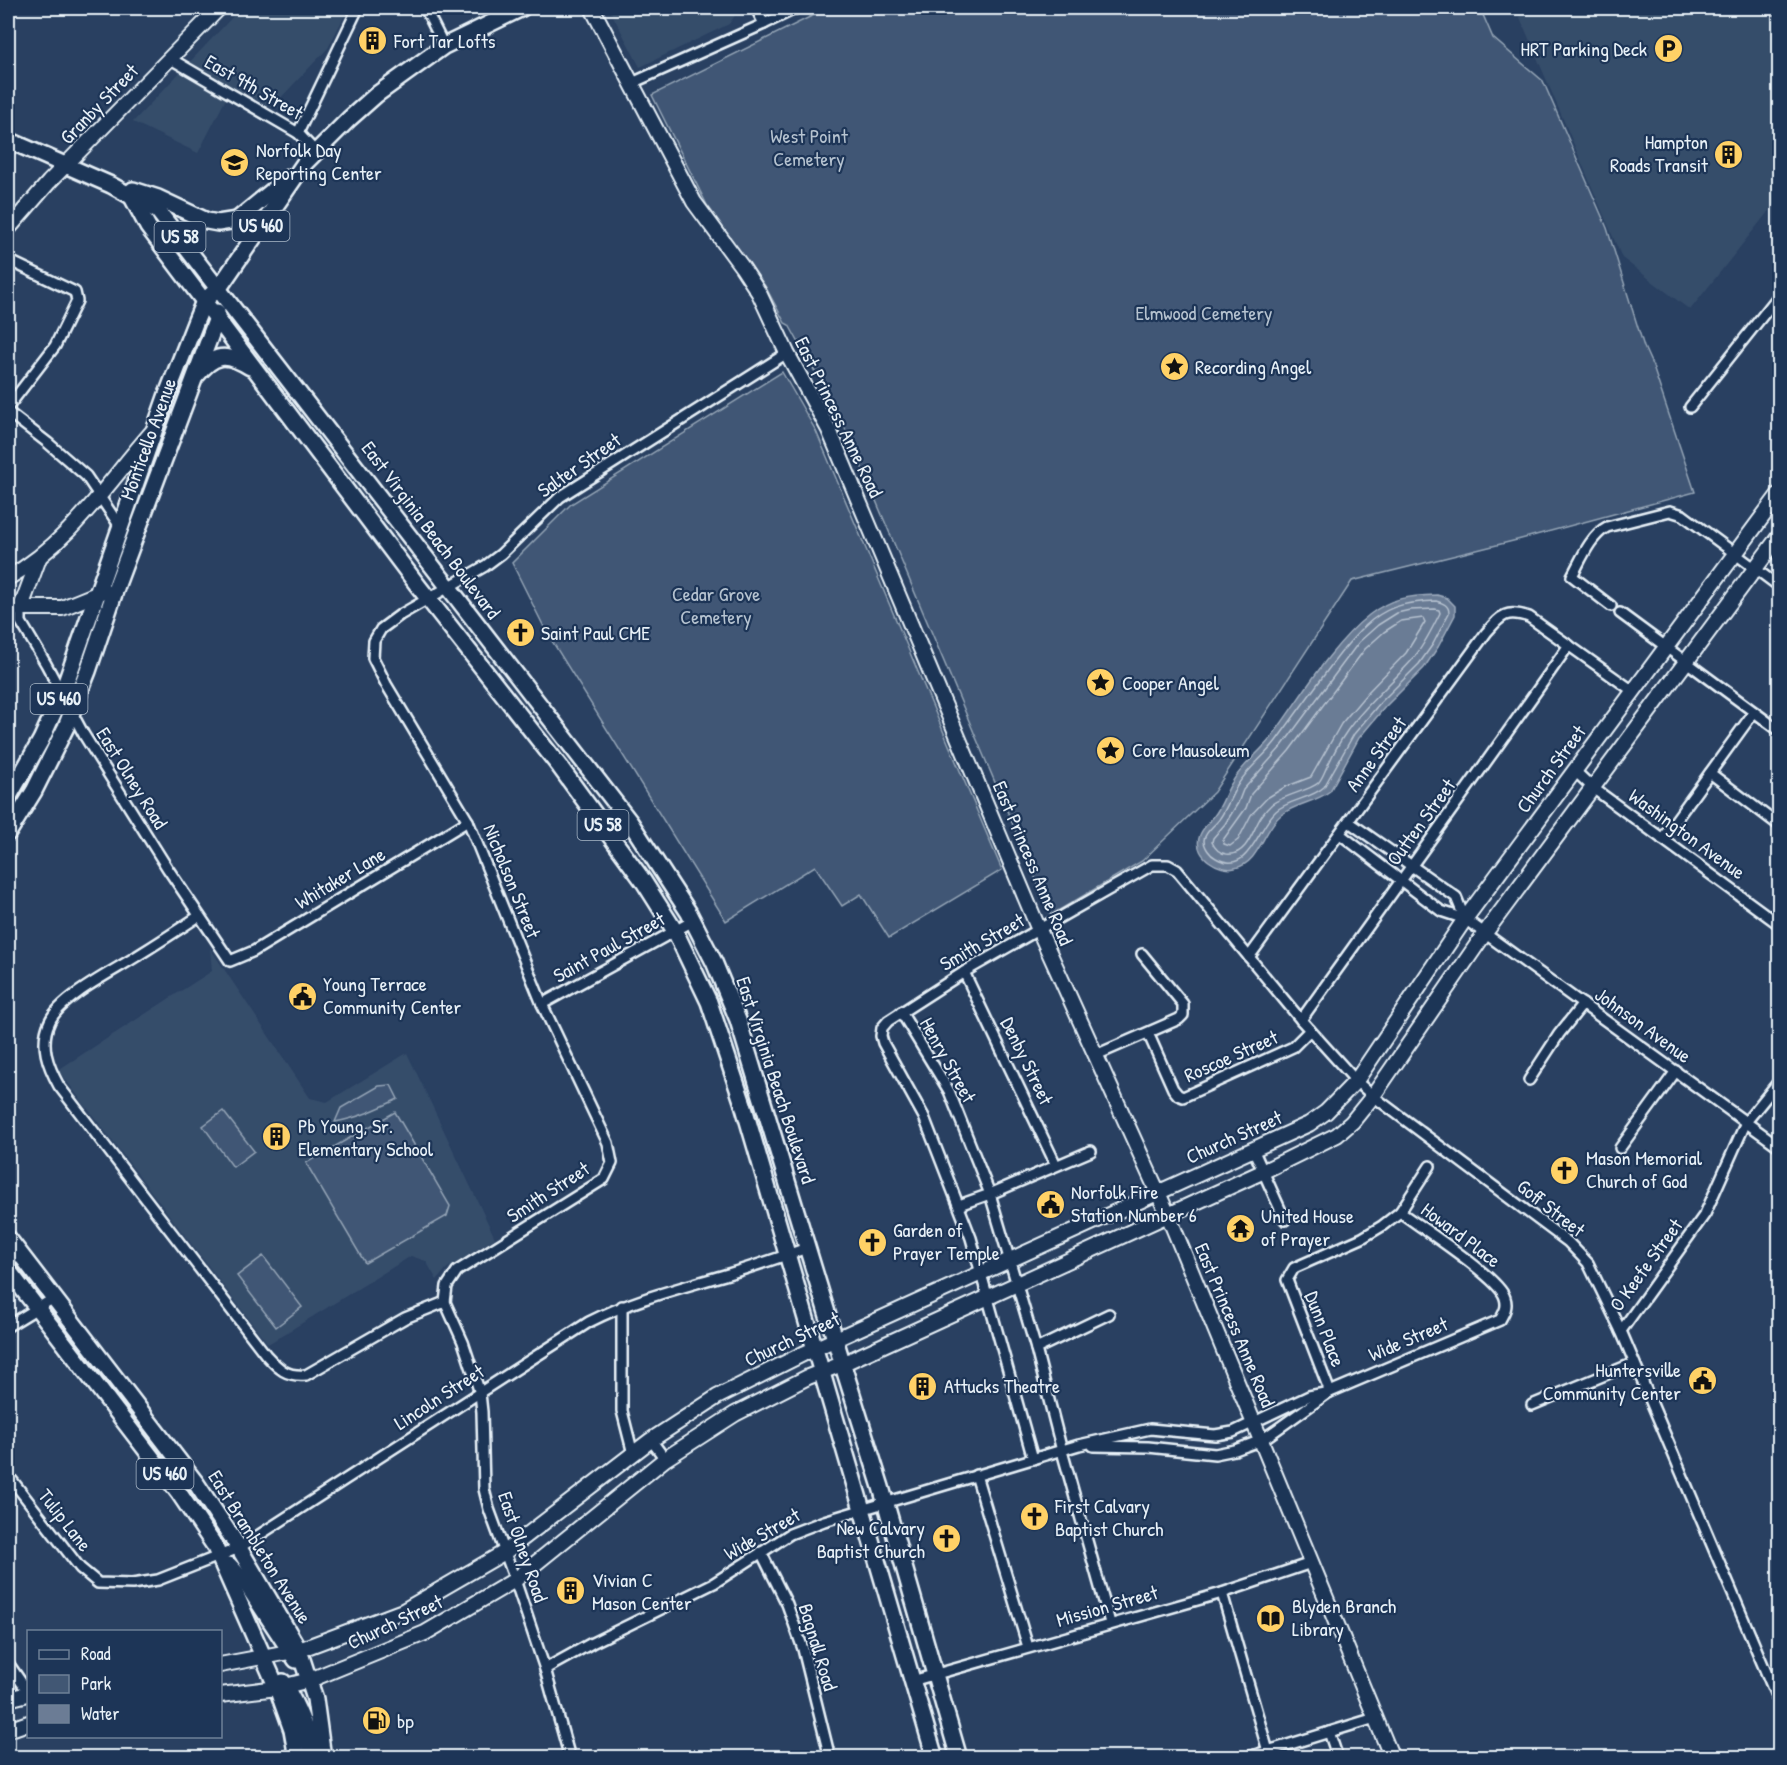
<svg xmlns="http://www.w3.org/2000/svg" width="1787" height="1765" viewBox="0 0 1787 1765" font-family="'Patrick Hand',sans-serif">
<rect width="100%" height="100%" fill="#294061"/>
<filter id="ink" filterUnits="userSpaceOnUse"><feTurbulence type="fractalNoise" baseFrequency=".0167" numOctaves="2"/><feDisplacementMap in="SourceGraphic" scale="12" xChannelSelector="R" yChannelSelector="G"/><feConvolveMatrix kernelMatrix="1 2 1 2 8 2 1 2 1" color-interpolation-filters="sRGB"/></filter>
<g filter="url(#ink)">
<!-- built -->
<g fill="#364d6b">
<polygon points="241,8 346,8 348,9 328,48 272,107 232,87 198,153 133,122"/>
<polygon points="609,8 736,8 736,14 729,24 640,67"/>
<polygon points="1516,8 1759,8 1779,23 1779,198 1690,310 1622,258"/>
<polygon points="210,948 310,1098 327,1102 407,1053 495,1238 446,1269 437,1280 426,1261 411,1256 268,1344 58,1070 212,971"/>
</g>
<!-- green -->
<g fill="#415774" stroke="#94a4b6" stroke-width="1.5">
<polygon points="828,8 1480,8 1493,38 1543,81 1607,228 1644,347 1653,367 1695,492 1521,539 1352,581 1214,792 1142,861 1051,915 855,451 840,417 789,325 785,323 765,286 707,205 652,95"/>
<polygon points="782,372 816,431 1002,870 889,938 861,894 842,906 815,866 726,921 547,633 512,563 571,504"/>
<path d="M391 1085 398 1099C377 1109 358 1118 335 1122L341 1108 379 1086Z"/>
<polygon points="223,1111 254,1151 233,1167 203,1126"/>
<polygon points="395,1112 450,1206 447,1216 365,1263 306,1163"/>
<polygon points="263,1256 302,1307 276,1327 237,1276"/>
</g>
<!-- water -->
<path fill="#6b7c95" stroke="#9dabbd" stroke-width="1.5" d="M1437 595 1447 598 1455 606V615L1438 647 1424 668 1385 707 1359 738 1330 791C1315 803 1296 803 1281 815 1263 829 1260 863 1235 868 1219 872 1194 856 1199 838 1201 829 1209 823 1214 816 1222 806 1225 794 1231 784 1241 766 1258 754 1270 739 1300 699 1330 646 1369 615 1392 597 1409 596 1437 595Z"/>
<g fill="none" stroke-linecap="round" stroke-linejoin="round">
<!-- shore -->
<g stroke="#b6c2d0" stroke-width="1.5">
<path d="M1436 601C1443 603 1449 605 1449 613L1433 644 1419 664 1380 703 1354 734 1324 787C1311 799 1290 799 1276 811 1257 828 1249 877 1216 858 1210 855 1204 847 1204 840 1205 831 1216 825 1220 818 1227 808 1231 796 1237 786 1247 769 1264 757 1276 741 1293 718 1310 694 1327 671 1341 652 1354 635 1372 620 1392 604 1411 602 1436 601Z"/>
<path d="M1435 609 1439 610 1440 613C1432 629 1424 646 1412 660 1391 684 1365 705 1347 731 1340 741 1334 752 1329 763 1325 769 1323 778 1318 783 1311 790 1284 795 1272 804 1256 818 1256 832 1245 846 1235 858 1218 857 1212 842L1213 838 1225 824 1238 803 1243 790 1282 746 1359 642 1378 625 1397 613 1410 610Z"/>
<polygon points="1423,618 1425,622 1406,653 1368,692 1341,724 1311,777 1285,787 1267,798 1251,815 1238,840 1230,846 1224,844 1223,840 1246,808 1251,794 1289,751 1365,649 1384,632 1401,621"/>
</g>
<defs>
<g id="street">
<polyline points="425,8 444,46"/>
<polyline points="756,8 764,24"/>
<polyline points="171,59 298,133 315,151"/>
<polyline points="632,83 764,24 797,8"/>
<polyline points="298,133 358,8"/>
<polyline points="8,260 75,292 77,301 55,346 8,407"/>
<polyline points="1690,407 1780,294"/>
<polyline points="8,412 48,443 86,476 121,528"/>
<path d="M1611 606 1572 576C1581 560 1590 536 1607 527L1670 511 1683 515 1780 587"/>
<polyline points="21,607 21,622 46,664 84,735 168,869 230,961 254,951 468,821"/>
<polyline points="1620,613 1780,731"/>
<polyline points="1575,771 1593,788 1780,925"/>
<polyline points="1710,773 1780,826"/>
<polyline points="1349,822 1456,897 1465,919"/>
<polyline points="1340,834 1441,911 1465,919 1780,1147"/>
<polyline points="1662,839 1754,712"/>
<path d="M199 916C178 930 158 943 137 956 114 971 61 997 50 1021 39 1044 48 1066 59 1086L266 1355C278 1368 286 1377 306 1375L405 1318 445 1302"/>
<path d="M1249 957 1486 633C1501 616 1505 609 1529 617L1633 691"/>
<polyline points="964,972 1056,1165"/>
<polyline points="542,1004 693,921"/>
<polyline points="901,1012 949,1091 990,1194 1036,1349 1062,1451 1110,1623"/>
<path d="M1301 1020C1390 895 1481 771 1569 645"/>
<polyline points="1148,1033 1173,1089 1178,1095 1183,1097 1293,1047 1310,1030"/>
<polyline points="1096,1055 1179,1019 1183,1015 1183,1004 1142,954"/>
<polyline points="1529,1080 1559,1034 1583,1004"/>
<polyline points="1620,1148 1676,1071"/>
<polyline points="1253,1149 1285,1220"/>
<polyline points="959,1205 990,1194 1091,1151"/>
<polyline points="622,1306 622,1411 633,1454"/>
<polyline points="8,1326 54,1298"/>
<polyline points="1621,1331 1705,1214 1746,1122 1780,1080"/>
<polyline points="1036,1349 1109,1314"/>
<polyline points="1330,1392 1287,1280 1294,1268 1362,1238 1382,1226 1400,1212 1430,1166"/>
<polyline points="1532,1405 1634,1363"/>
<polyline points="651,1440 665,1459"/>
<polyline points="1093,1446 1148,1447 1215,1454 1235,1450 1262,1440 1328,1393"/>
<polyline points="1033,1459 971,1238 924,1117 883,1043 881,1036 882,1028 888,1021 964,972 1152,865 1168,865 1177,870 1301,1020 1356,1081 1373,1096 1568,1242 1588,1263 1621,1331 1780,1705"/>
<path d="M8 1475 80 1568 98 1583 132 1584 158 1580 239 1548 589 1322C634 1299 681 1288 728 1274 755 1266 781 1257 807 1248"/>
<polyline points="976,1475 1028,1647"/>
<polyline points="761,1552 787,1604 803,1649 830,1758"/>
<polyline points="1222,1593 1270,1758"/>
<polyline points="8,1663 28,1692"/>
<path d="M545 1669 592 1643 714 1583 790 1534 824 1521 1079 1445 1150 1429 1215 1435 1233 1432 1309 1396 1330 1392 1500 1320C1504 1313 1508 1307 1505 1298 1500 1278 1420 1227 1400 1212"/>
<polyline points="912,1681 1222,1593 1311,1563"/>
<polyline points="1329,1732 1338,1758"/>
<polyline points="570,1758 545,1669 515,1580 489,1509 484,1489 482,1412 480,1393 463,1342 445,1302 447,1286 457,1271 604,1179 612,1163 608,1143 542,1004 468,821 386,684 373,658 374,641 381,629 400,615 485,566 501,554 560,497 787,353"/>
<polyline points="1245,1758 1375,1718"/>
</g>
<g id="secondary">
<polyline points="592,8 694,202 742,267 759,293 787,353 829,430 1039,930 1168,1215 1392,1758"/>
<polyline points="1779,8 1780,8"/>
<polyline points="8,229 49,182 219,8"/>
<path d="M8 578C71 542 106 484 153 431"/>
<polyline points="21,607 39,558"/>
<polyline points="8,608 62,608 104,591"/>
<polyline points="220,1665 299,1650 403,1611 505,1552 651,1440 717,1397 803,1354 1309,1124 1326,1112 1356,1081 1465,919 1780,493"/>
<polyline points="220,1695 277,1688 310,1680 425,1633 515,1580 665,1459 735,1414 808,1377 842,1364 1262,1172 1337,1135 1352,1122 1373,1096 1485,933 1780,535"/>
<polyline points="8,1699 28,1694"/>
<polyline points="8,1730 28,1723"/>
</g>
<g id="primary">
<polyline points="8,140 111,185 158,211 630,822 689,913 714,962 738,1020 845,1372 881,1487 959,1758"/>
<polyline points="133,190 158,198 207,221 218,223 237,220 288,178"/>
<polyline points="132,197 148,227 419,587 560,767 644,882 675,931 709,1002 743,1104 935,1758"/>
<path d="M197 375C214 354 226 352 250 367"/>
<polyline points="8,798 41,740 62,694 166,397 195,323 204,301 219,288 304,164 349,119 376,95 444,46 522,8"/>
<polyline points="8,833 34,791 66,727 88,671 118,582 217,318 217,312"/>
<polyline points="8,1238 196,1483 239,1548 299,1650 315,1699 323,1758"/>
<polyline points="8,1270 179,1493 214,1545 277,1688 292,1730 297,1758"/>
<polyline points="229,1565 245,1582 296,1660"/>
<path d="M283 1682C299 1710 306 1726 312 1758"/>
</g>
</defs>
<!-- street casing -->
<use href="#street" stroke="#e8f1f8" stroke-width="14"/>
<!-- secondary casing -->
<use href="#secondary" stroke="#e8f1f8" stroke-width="18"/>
<!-- primary casing -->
<use href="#primary" stroke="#e8f1f8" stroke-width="20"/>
<!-- street -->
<use href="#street" stroke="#1d3557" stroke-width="9"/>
<!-- secondary -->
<use href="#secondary" stroke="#1d3557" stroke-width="14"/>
<!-- primary -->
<use href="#primary" stroke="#1d3557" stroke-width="15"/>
</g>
</g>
<!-- icons -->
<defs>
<symbol id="building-disc" viewBox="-11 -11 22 22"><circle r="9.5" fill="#ffd166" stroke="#1d3557"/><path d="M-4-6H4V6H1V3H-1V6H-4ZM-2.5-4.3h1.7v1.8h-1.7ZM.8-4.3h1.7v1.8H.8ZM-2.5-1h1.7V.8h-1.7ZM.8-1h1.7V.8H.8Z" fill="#111"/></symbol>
<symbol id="parking-disc" viewBox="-11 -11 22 22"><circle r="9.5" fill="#ffd166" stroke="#1d3557"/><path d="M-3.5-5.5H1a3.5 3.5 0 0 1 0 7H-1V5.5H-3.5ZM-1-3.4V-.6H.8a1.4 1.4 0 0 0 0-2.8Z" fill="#111"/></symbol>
<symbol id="school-disc" viewBox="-11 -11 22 22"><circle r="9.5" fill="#ffd166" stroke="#1d3557"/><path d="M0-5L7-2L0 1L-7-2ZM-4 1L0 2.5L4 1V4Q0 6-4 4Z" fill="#111"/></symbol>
<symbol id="sight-disc" viewBox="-11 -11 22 22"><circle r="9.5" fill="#ffd166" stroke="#1d3557"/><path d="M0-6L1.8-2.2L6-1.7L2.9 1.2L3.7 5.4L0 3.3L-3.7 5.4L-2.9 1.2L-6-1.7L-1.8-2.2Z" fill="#111"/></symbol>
<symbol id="church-disc" viewBox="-11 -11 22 22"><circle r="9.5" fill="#ffd166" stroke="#1d3557"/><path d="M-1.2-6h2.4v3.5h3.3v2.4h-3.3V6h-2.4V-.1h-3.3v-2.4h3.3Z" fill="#111"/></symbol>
<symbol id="civic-disc" viewBox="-11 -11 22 22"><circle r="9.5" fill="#ffd166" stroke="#1d3557"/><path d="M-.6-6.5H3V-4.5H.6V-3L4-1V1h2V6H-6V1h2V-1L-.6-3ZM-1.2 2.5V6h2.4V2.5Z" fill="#111"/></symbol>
<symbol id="temple-disc" viewBox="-11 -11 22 22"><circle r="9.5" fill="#ffd166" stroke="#1d3557"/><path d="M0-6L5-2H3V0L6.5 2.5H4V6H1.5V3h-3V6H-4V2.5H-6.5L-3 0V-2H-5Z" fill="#111"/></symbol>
<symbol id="library-disc" viewBox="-11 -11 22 22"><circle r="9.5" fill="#ffd166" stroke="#1d3557"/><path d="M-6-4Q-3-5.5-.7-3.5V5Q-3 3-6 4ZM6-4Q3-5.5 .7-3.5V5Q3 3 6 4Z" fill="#111"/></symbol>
<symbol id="fuel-disc" viewBox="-11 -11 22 22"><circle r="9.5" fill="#ffd166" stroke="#1d3557"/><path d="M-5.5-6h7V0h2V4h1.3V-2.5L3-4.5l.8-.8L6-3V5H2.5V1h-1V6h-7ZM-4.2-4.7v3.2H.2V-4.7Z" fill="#111"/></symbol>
</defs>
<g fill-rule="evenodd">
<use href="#building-disc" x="356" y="24" width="33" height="33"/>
<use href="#parking-disc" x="1652" y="32" width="33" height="33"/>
<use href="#building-disc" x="1712" y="138" width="33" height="33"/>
<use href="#school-disc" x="218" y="146" width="33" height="33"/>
<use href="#sight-disc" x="1158" y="350" width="33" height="33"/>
<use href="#church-disc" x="504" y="616" width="33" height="33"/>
<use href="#sight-disc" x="1084" y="666" width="33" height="33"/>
<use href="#sight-disc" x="1094" y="734" width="33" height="33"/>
<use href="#civic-disc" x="286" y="980" width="33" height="33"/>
<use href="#building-disc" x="260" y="1120" width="33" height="33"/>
<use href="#church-disc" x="1548" y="1154" width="33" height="33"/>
<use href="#civic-disc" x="1034" y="1188" width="33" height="33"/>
<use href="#temple-disc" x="1224" y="1212" width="33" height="33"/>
<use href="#church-disc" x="856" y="1226" width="33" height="33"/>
<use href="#civic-disc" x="1686" y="1364" width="33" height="33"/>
<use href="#building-disc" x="906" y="1370" width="33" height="33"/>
<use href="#church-disc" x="1018" y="1500" width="33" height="33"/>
<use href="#church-disc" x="930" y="1522" width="33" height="33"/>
<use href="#building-disc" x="554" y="1574" width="33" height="33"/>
<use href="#library-disc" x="1254" y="1602" width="33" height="33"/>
<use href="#fuel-disc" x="360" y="1704" width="33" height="33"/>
</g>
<g text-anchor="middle" stroke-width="4.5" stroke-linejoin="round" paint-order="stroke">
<!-- shield labels -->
<g fill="#1d3557" stroke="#abb9c8" stroke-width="1.5">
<rect x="232.5" y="211" width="57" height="30" rx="4.5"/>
<rect x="154.5" y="222" width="51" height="30" rx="4.5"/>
<rect x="30.5" y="684" width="57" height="30" rx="4.5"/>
<rect x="577.5" y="810" width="51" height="30" rx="4.5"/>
<rect x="136.5" y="1459" width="57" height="30" rx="4.5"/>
</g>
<g font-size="18" font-weight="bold" fill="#e8f1f8">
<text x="261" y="232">US 460</text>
<text x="180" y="243">US 58</text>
<text x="59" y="705">US 460</text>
<text x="603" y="831">US 58</text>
<text x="165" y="1480">US 460</text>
</g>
<!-- poi labels -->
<g font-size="20" fill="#e8f1f8" stroke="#1d3557" text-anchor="start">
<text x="394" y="48">Fort Tar Lofts</text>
<text x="1647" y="56" text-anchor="end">HRT Parking Deck</text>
<text x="1708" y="149" text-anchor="end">Hampton<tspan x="1708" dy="23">Roads Transit</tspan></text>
<text x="256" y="157">Norfolk Day<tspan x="256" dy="23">Reporting Center</tspan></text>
<text x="1195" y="374">Recording Angel</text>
<text x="541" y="640">Saint Paul CME</text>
<text x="1122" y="690">Cooper Angel</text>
<text x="1132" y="757">Core Mausoleum</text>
<text x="323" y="991">Young Terrace<tspan x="323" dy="23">Community Center</tspan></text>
<text x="298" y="1133">Pb Young, Sr.<tspan x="298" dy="23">Elementary School</tspan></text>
<text x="1586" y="1165">Mason Memorial<tspan x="1586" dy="23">Church of God</tspan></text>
<text x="1071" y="1199">Norfolk Fire<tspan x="1071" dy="23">Station Number 6</tspan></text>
<text x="1261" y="1223">United House<tspan x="1261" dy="23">of Prayer</tspan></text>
<text x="893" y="1237">Garden of<tspan x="893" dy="23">Prayer Temple</tspan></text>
<text x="1681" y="1377" text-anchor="end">Huntersville<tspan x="1681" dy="23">Community Center</tspan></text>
<text x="944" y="1393">Attucks Theatre</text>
<text x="1055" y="1513">First Calvary<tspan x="1055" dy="23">Baptist Church</tspan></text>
<text x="925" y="1535" text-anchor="end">New Calvary<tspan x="925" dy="23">Baptist Church</tspan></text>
<text x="592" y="1587">Vivian C<tspan x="592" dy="23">Mason Center</tspan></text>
<text x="1292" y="1613">Blyden Branch<tspan x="1292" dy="23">Library</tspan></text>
<text x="397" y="1728">bp</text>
</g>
<!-- street labels -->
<g font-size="20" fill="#e8f1f8" stroke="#1d3557">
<text transform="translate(254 87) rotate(30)" y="7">East 9th Street</text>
<text transform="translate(99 104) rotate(-46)" y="7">Granby Street</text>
<text transform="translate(839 417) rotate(64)" y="7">East Princess Anne Road</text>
<text transform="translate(148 439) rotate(-70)" y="7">Monticello Avenue</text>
<text transform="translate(579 465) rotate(-35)" y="7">Salter Street</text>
<text transform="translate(431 530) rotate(53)" y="7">East Virginia Beach Boulevard</text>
<text transform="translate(1376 754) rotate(-54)" y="7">Anne Street</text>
<text transform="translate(1551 769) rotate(-54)" y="7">Church Street</text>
<text transform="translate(132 778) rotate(58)" y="7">East Olney Road</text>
<text transform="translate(1421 822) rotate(-54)" y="7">Outten Street</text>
<text transform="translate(1687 834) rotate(36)" y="7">Washington Avenue</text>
<text transform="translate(1033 863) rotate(67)" y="7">East Princess Anne Road</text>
<text transform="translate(340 878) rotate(-31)" y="7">Whitaker Lane</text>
<text transform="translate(512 881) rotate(68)" y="7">Nicholson Street</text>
<text transform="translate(982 942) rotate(-30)" y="7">Smith Street</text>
<text transform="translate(609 947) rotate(-29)" y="7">Saint Paul Street</text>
<text transform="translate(1643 1025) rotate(36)" y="7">Johnson Avenue</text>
<text transform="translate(1231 1056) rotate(-24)" y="7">Roscoe Street</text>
<text transform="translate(948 1060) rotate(61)" y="7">Henry Street</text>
<text transform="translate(1027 1061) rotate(64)" y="7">Denby Street</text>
<text transform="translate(776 1080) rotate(72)" y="7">East Virginia Beach Boulevard</text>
<text transform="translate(1234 1137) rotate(-24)" y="7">Church Street</text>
<text transform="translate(548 1192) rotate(-33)" y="7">Smith Street</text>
<text transform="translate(1551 1208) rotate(38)" y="7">Goff Street</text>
<text transform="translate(1461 1235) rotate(37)" y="7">Howard Place</text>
<text transform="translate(1646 1265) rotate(-54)" y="7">O Keefe Street</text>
<text transform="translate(1235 1325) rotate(67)" y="7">East Princess Anne Road</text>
<text transform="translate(1325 1329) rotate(69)" y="7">Dunn Place</text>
<text transform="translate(792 1339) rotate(-25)" y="7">Church Street</text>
<text transform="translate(1408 1339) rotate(-23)" y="7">Wide Street</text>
<text transform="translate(439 1397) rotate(-33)" y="7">Lincoln Street</text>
<text transform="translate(65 1520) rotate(52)" y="7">Tulip Lane</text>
<text transform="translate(762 1534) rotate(-30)" y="7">Wide Street</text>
<text transform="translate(260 1547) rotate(58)" y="7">East Brambleton Avenue</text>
<text transform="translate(523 1547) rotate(71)" y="7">East Olney Road</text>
<text transform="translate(1107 1606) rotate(-16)" y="7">Mission Street</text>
<text transform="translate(395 1622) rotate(-25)" y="7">Church Street</text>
<text transform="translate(818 1647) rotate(73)" y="7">Bagnall Road</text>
</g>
<!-- park labels -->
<g font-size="20" fill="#b6c3d0" stroke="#1d3557">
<text x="809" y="143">West Point<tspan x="809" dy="23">Cemetery</tspan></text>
<text x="1204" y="320">Elmwood Cemetery</text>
<text x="716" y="601">Cedar Grove<tspan x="716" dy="23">Cemetery</tspan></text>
</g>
</g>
<!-- margin -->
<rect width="1787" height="1765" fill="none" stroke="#1d3557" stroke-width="30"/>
<rect x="15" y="15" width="1757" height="1735" fill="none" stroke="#e8f1f8" stroke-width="2" filter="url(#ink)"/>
<!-- legend -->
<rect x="27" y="1630" width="195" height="108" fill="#1d3557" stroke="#6e8097" stroke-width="1.5"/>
<rect x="39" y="1650" width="30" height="9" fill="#1d3557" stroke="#6e8097" stroke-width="1.5"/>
<text x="81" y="1660" font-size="18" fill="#e8f1f8">Road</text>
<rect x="39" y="1675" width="30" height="18" fill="#415774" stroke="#6e8097" stroke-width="1.5"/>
<text x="81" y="1690" font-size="18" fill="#e8f1f8">Park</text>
<rect x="39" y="1705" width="30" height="18" fill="#6b7c95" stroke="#6e8097" stroke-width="1.5"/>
<text x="81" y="1720" font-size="18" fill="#e8f1f8">Water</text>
</svg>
